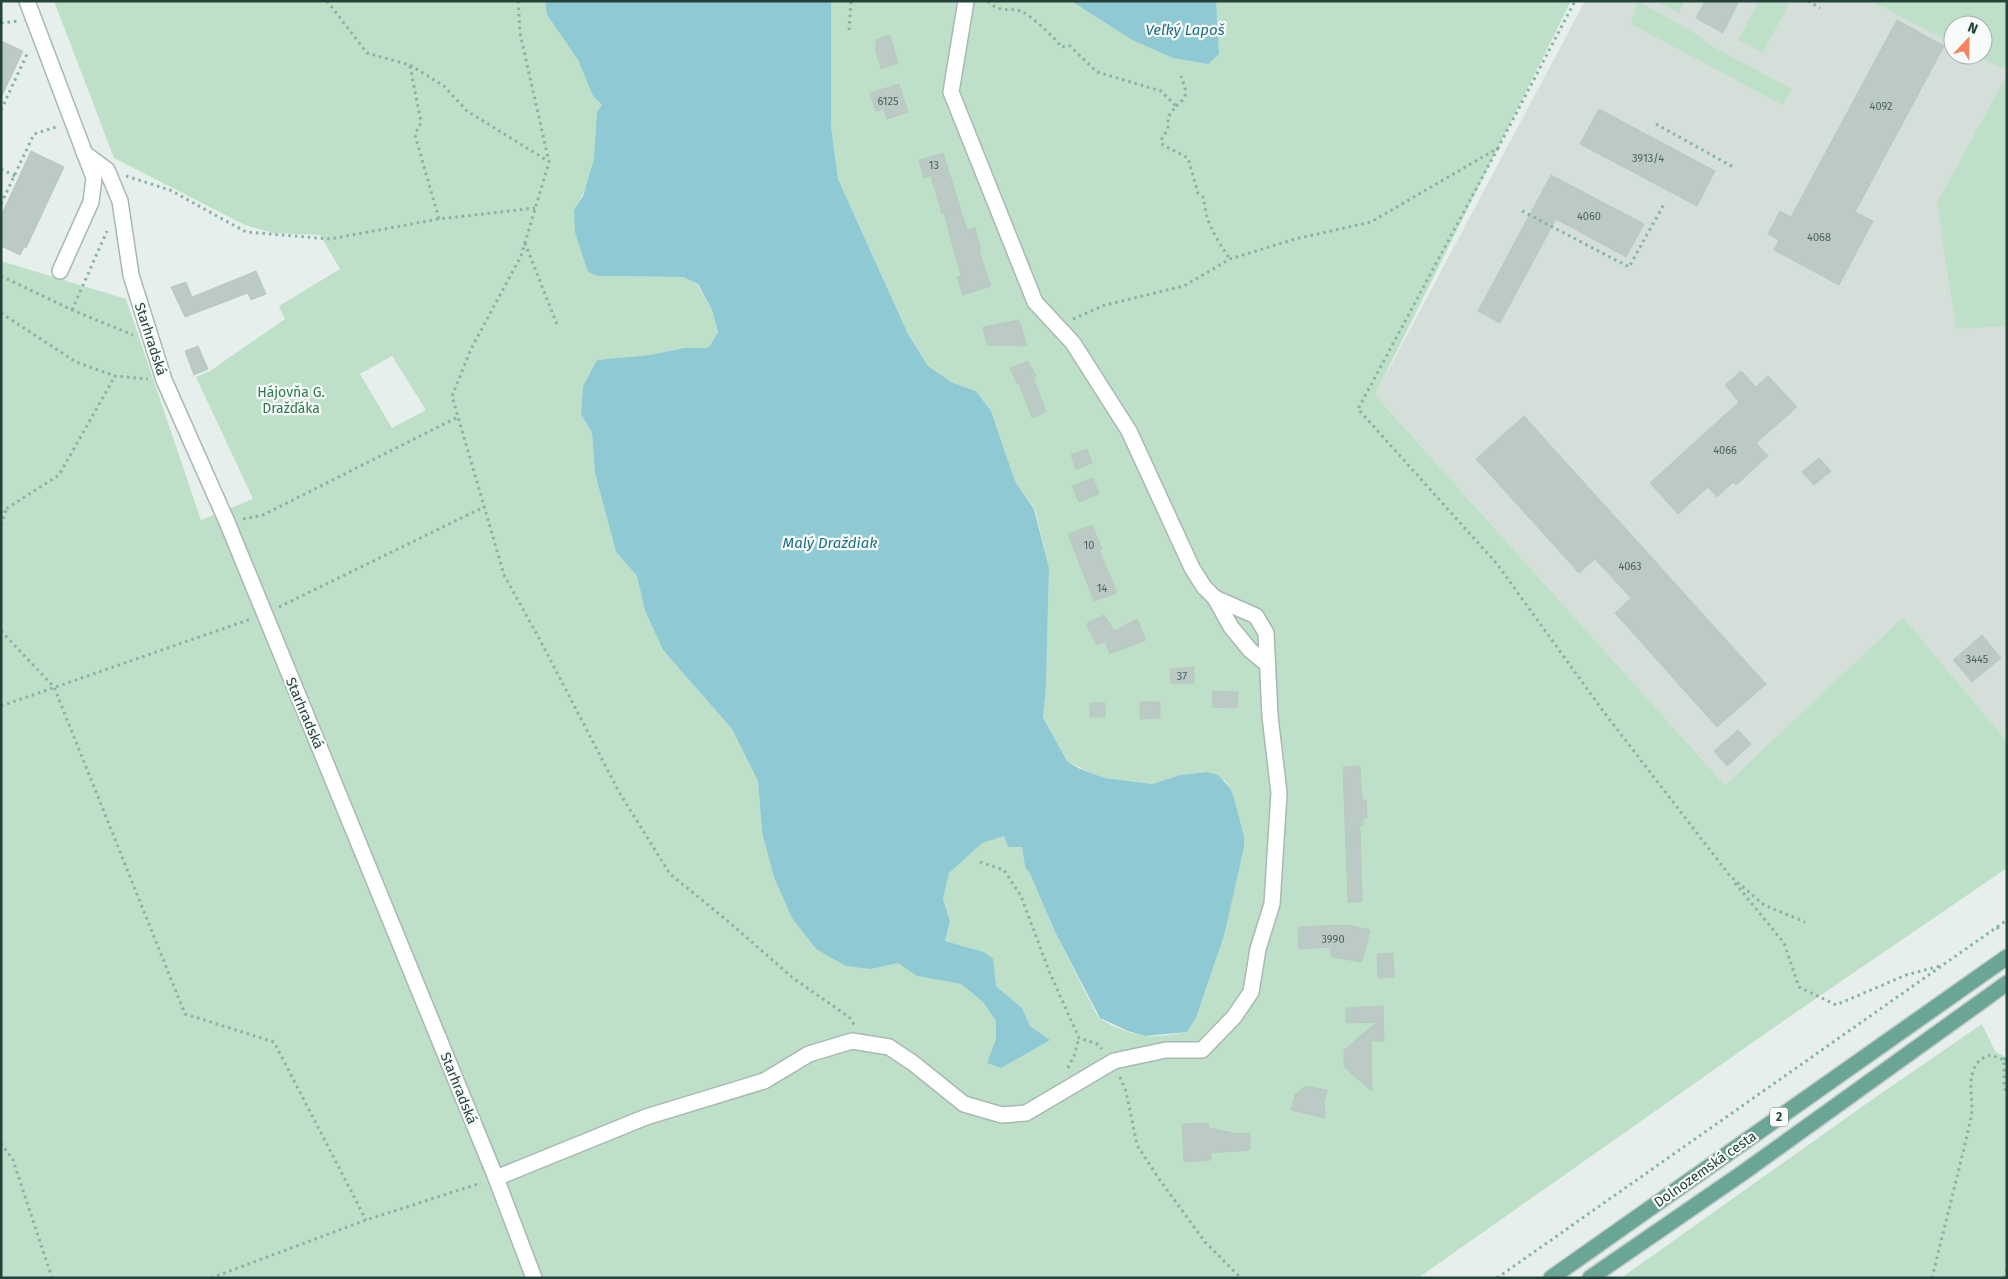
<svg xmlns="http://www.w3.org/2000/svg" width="2008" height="1279" viewBox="0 0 2008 1279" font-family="'Fira Sans',sans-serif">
<rect width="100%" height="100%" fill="#e6efeb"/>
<!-- built -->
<polygon fill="#d4dfda" points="1585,1 1870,1 1953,44 1953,55 1975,55 2007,71 2007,741 1903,617 1725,785 1375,395"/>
<!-- green -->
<g fill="#bfe0c8" fill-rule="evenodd">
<path d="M54 1H545L547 15 578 60 593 96 602 105C593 121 598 141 594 159 591 177 584 195 574 210L598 276 683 277 697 284 712 310 718 332 710 346 706 348H684L649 355 597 360 583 386 581 414 592 433 595 473 616 552 637 576 645 611 663 650 732 729 758 781 762 832 871 969 898 962 917 976 961 984 983 1002 996 1021V1039L987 1063 1049 1040 1030 1026 1022 1008 996 986 984 952 945 941 950 921 943 899 949 873 982 842 1005 835 1022 847 1025 867 1030 874 1056 934 1097 1015C1104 1025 1135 1035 1148 1036 1160 1037 1174 1034 1187 1032L1196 1018 1224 936 1244 836 1230 788 1225 781 1207 772 1180 775 1152 784 1105 778 1091 773 1067 761 1043 716 1046 686 1049 568 1035 509 1015 481 991 411 976 391 953 383 928 366 908 334 838 179 831 126V1H1071L1132 40 1173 58 1216 1H1571L1375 395 1725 785 1903 617 2007 741V868L1789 1017 1418 1278H1V261L126 299 201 520 253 499 196 377 210 371 285 319 279 306 340 269 320 235 273 233 245 225 114 158ZM392 356 426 410 392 428 360 374Z"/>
<polygon points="1637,1 1690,30 1715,48 1792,89 1783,105 1631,24"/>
<polygon points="1656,1 1685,1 1679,13"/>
<polygon points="1759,1 1790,1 1763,53 1738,40"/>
<polygon points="1870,1 2007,1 2007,71 1975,55 1983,55 1983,25 1953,25 1953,44"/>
<polygon points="2007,75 2007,326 1956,329 1937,203"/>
<polygon points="1982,1024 1995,1051 2007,1058 2007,1278 1621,1278 1873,1099"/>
</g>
<!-- water -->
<g fill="#8ec9d4">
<polygon points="545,1 831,1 831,126 838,179 908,334 928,366 953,383 976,391 991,411 1015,481 1034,509 1049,568 1046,686 1043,717 1067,761 1078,768 1091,773 1105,778 1152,784 1180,775 1207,772 1218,775 1230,788 1233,795 1244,836 1244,847 1224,936 1196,1018 1187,1032 1145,1036 1128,1031 1100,1018 1056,934 1030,874 1025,867 1022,847 1008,847 1004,836 982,843 949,873 943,899 950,921 945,941 984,952 993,959 996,986 1022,1008 1030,1026 1050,1040 1001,1068 987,1063 996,1039 996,1021 983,1002 961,984 917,976 898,963 871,969 846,966 816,949 792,918 774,877 762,832 758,781 732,729 663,650 645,611 637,576 616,552 595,473 592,433 581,414 583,386 597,360 649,355 684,348 706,348 710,346 718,332 712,310 698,284 683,277 598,276 588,272 575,232 574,210 583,196 594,159 597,112 602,105 593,96 578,60 547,15"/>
<polygon points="1071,1 1216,1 1219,54 1208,64 1173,58 1132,40"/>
</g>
<!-- building -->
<g fill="#bbcac4" stroke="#b8c9c2">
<polygon points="1705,1 1739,1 1723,33 1696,18"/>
<polygon points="1897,20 1944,46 1855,212 1873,221 1839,285 1774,250 1779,240 1768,234 1780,211 1791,217"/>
<polygon points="890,35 898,63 881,69 875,48 877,47 875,40"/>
<polygon points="1,41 23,51 1,98"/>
<polygon points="899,84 908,112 887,119 884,109 876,111 870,93"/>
<polygon points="1599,109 1715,171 1697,206 1580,144"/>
<polygon points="31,151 64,167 26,248 24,247 20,255 1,246 1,216"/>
<polygon points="943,153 967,230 975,228 981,250 979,251 991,286 963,295 957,277 961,276 944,213 942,214 931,176 924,178 919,160"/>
<polygon points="1551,175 1644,224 1626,257 1556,219 1500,323 1478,311"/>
<polygon points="256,271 266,294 251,300 248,293 185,317 171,287 186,282 192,297"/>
<polygon points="1019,320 1027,346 987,345 983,327"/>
<polygon points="198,346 208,369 194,375 185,351"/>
<polygon points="1028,361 1036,376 1033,377 1046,412 1032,418 1019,383 1017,384 1010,368"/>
<polygon points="1741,371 1756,387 1768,376 1797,407 1756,443 1768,456 1736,485 1733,482 1717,497 1708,487 1678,514 1650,483 1739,402 1725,385"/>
<polygon points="1524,416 1766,684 1717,727 1615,613 1631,598 1595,559 1579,573 1476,459"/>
<polygon points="1087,449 1092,463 1076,469 1071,455"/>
<polygon points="1819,458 1831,471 1814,485 1802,472"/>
<polygon points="1093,478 1099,494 1079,502 1072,486"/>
<polygon points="1092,525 1102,549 1099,550 1117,593 1094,601 1068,534"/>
<polygon points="1104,615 1114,631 1137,619 1146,640 1110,654 1105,641 1097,645 1086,624"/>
<polygon points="1982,635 2001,658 1972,682 1953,660"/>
<polygon points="1194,667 1194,683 1171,684 1170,669"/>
<polygon points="1213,691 1238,692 1237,708 1212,707"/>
<polygon points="1140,702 1160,702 1160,718 1140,719"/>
<rect x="1090" y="703" width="15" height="14"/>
<polygon points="1738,730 1751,744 1727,766 1714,751"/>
<polygon points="1360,766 1362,800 1366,800 1367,818 1363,818 1363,825 1360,825 1362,902 1348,902 1343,767"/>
<polygon points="1347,925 1370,930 1362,962 1332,957 1330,947 1299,949 1298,927"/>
<polygon points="1393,953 1394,977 1378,978 1377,954"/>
<polygon points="1383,1006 1384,1041 1371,1041 1372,1091 1344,1067 1344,1050 1377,1022 1346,1023 1346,1008"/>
<polygon points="1306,1086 1327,1090 1324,1103 1325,1118 1291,1110 1295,1095"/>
<polygon points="1208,1123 1209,1128 1238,1134 1250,1133 1250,1150 1210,1153 1211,1160 1184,1162 1182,1124"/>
</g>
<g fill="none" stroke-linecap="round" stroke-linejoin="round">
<defs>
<g id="street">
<polyline points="27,1 94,178 91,202 60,271"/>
<polyline points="84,153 107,170 120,201 131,275 164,380 227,522 496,1178 534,1278"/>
<polyline points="1215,598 1231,627 1250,650 1267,664"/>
<polyline points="496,1178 646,1117 764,1081 809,1054 852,1041 889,1047 913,1063 964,1104 1002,1115 1026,1113 1114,1061 1166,1050 1202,1050 1234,1017 1251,992 1258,949 1272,904 1279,793 1270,716 1266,633 1256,616 1215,598 1204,587 1192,568 1129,431 1073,343 1035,302 951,92 966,1"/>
</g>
<g id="primary">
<polyline points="1551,1278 2007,957"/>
<polyline points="1590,1278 1744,1172 2007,983"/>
</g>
</defs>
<!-- street casing -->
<use href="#street" stroke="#a8b8b2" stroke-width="18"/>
<!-- primary casing -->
<use href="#primary" stroke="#c2cac8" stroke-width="18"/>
<!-- path -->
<g stroke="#86b3a5" stroke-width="3" stroke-dasharray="2.5 4" stroke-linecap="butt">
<polyline points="327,1 367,53 410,65 444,86 467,111 548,161"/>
<polyline points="518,1 520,33 549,162 521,256 471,349 452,396 504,575 540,640 619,792 670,874 729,922 793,978 849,1017 855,1026"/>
<path d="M988 1C1000 14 1009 7 1021 11 1029 14 1057 39 1061 47L1070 46 1097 72 1161 91 1176 106 1168 117V129L1161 140 1163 145 1188 158 1198 193 1204 198C1205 222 1217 240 1230 259"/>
<polyline points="1808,1 1820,8"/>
<polyline points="1,23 18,21"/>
<polyline points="849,30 851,1"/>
<polyline points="410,66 421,122 415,135 439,219"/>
<path d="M1176 106C1190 95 1186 91 1181 76"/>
<polyline points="1,110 28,52"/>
<polyline points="1656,124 1735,168"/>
<polyline points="1498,148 1358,409 1497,564 1603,711 1730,876 1764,905 1805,922"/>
<polyline points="1,169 15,176"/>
<polyline points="126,176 170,190 246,232 330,239 439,219 535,208"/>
<polyline points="1,204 34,134 59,126"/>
<polyline points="1522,211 1629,267 1664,204"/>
<polyline points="525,243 558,327"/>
<polyline points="1,276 72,310 133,335"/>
<polyline points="72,310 107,231"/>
<polyline points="1,313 76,362 115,376 148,379"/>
<polyline points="1073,319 1105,305 1184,286 1230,259 1295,239 1371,222 1498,148 1575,1"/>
<polyline points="1,512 59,475 115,376"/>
<polyline points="243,519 263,515 458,417"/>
<polyline points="1,525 6,510"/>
<polyline points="279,607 484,507"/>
<polyline points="1,631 54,687 185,1014 274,1042 366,1220"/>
<polyline points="1,706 251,619"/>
<polyline points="980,862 1004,870 1021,896 1049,971 1079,1038 1097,1044 1102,1049"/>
<polyline points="1735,883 1784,943 1799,987 1836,1005 1906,975 1940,966"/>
<polyline points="1997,927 2000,932"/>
<polyline points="2004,1060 2007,1056"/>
<polyline points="1068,1068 1074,1056 1079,1038"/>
<polyline points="1120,1077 1126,1091 1137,1145 1159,1179 1205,1242 1241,1278"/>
<polyline points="1,1143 13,1160 52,1278"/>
<polyline points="211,1278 366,1220 481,1183"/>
<polyline points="1497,1278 2007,920"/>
<path d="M1932 1278C1945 1224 1959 1171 1971 1118 1974 1103 1968 1087 1973 1072 1975 1063 1982 1057 1991 1055L2004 1060V1087L2007 1094"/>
<polyline points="2004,1278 2007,1269"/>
</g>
<!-- street -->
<use href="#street" stroke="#fff" stroke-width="15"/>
<!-- primary -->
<use href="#primary" stroke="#6aa596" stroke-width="15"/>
</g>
<g text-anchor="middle" stroke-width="4.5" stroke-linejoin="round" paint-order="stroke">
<!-- number labels -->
<g font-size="11" fill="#4a645c">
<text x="888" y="105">6125</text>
<text x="1881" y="110">4092</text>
<text x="1648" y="162">3913/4</text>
<text x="934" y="169">13</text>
<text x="1589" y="220">4060</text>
<text x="1819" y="241">4068</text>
<text x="1725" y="454">4066</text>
<text x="1089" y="549">10</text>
<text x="1630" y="570">4063</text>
<text x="1102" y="592">14</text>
<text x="1977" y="663">3445</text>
<text x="1182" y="680">37</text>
<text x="1333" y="943">3990</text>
</g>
<!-- shield labels -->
<rect fill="#f7fbf9" stroke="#637a73" stroke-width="1" x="1770" y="1107.5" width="18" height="19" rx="4"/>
<g font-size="12" font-weight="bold" fill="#24423a">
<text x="1779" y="1121">2</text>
</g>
<!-- street labels -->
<g font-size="14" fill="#24423a" stroke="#f7fbf9">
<text transform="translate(151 339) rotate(72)" y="5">Starhradská</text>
<text transform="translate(305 713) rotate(67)" y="5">Starhradská</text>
<text transform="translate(459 1088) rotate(68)" y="5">Starhradská</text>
<text transform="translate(1705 1169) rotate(-35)" y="5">Dolnozemská cesta</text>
</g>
<!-- park labels -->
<g font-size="14" fill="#2d7a4b" stroke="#f7fbf9">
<text x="291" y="397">Hájovňa G.<tspan x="291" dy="16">Dražďáka</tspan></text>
</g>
<!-- water labels -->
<g font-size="15" font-style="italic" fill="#1c6f80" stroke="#f7fbf9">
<text x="1185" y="35">Veľký Lapoš</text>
<text x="830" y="548">Malý Draždiak</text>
</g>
</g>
<!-- border -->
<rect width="2008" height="1279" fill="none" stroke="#24423a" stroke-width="5"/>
<!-- north arrow -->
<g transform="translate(1968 40) rotate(22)"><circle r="24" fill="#f7fbf9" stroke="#a3b1ad"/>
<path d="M0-4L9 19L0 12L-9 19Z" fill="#f4845f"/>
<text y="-8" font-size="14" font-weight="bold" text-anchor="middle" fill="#24423a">N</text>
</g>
</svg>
